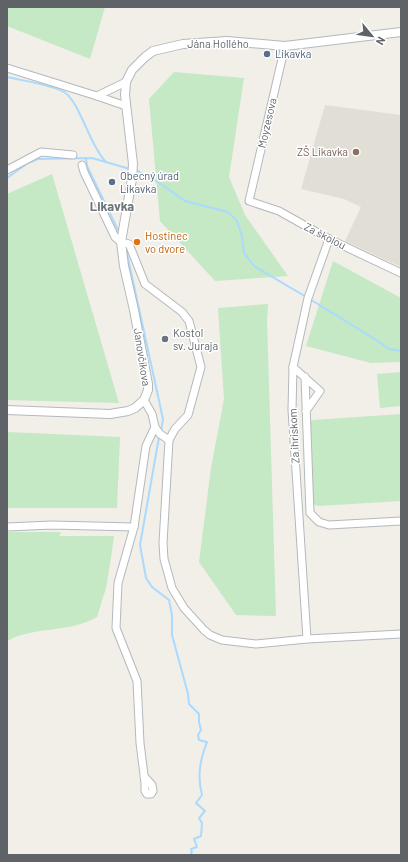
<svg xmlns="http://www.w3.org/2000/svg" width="408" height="862" viewBox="0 0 408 862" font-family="Barlow,sans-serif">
<rect width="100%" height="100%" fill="#f1efe8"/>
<!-- education -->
<polygon fill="#e1ded6" points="325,105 401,115 401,267 345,241 361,207 344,199 301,189"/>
<!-- green -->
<g fill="#c5e8c5">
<polygon points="7,7 105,7 90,59 7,26"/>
<polygon points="174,72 244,78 229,177 245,215 288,276 215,281 160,221 149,99"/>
<polygon points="52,174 119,403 7,400 7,194"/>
<polygon points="333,261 401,298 401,362 371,363 306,346"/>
<polygon points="268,304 267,320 276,616 236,615 199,562 211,468 224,399 218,308"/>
<polygon points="401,372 401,406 380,408 377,374"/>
<polygon points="401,414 401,501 318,506 313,504 310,499 309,423 313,420"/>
<polygon points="7,432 120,437 117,508 7,508"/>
<path d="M7 532H61L59 536H114L111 558 106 588 97 617C70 633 34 626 7 641Z"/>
</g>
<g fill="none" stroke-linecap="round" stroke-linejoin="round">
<!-- stream -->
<g stroke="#aadaff" stroke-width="2">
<path d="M7 77C24 81 49 84 64 92 80 102 89 144 105 161"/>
<polyline points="86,159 87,166 119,232"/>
<polyline points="135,170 140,172 164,186 185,201 228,212 237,221 242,236 244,253 254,266 308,298 373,338 389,349 401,351"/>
<polyline points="7,178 28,163 38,159 92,158 130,169"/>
<polyline points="126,249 163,419 161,431"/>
<path d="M159 437 140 545 146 578 152 587 169 600 172 615V635L188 694 189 704 199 714V722L201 730 198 735 199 740 207 742C200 760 197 776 202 795L196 803 205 811 199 818 202 823 201 836 194 839 197 847 191 849 192 852 190 855"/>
</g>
<defs>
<g id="minor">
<polyline points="285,46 249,201 279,211 329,239 401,273"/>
<polyline points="7,68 97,96 126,82"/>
<polyline points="97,96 126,106"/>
<polyline points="82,165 84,172 115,237 121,242 129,244 145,284 182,312 189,321 201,367 188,415 175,429 169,440"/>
<polyline points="7,170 41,152 73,155"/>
<polyline points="293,367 320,391 306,411"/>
<polyline points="305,377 310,513 319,522 329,525 401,521"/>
<polyline points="144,400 152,414 155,427 160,434 169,440 163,543 164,559 172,588 184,608 204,630 210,635 222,640 256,644 307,639 401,634"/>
<polyline points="7,527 52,525 134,527 146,446 155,427"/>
<polyline points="134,527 118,583 116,628 137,681 140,743 145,783 145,791 147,794 151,794 153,791 152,785 144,776"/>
<polyline points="307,639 292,410 293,367 308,298 329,239"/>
</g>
<polyline id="tertiary" points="7,410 110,414 128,411 135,408 144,400 148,390 148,384 134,310 124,266 121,242 132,179 133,164 125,95 126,82 132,70 145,57 153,51 183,44 227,41 285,46 401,32"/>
</defs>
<!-- minor casing -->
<use href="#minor" stroke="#b5b8bc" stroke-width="9"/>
<!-- tertiary casing -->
<use href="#tertiary" stroke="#b5b8bc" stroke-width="10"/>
<!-- minor -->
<use href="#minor" stroke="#fff" stroke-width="7"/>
<!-- tertiary -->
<use href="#tertiary" stroke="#fff" stroke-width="8"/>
</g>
<!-- markers -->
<g fill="#5c6f8a" stroke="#fff" stroke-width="1.5">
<circle cx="267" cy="54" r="4"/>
<circle cx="112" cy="182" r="4"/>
</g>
<circle fill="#8d6e63" stroke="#fff" stroke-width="1.5" cx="356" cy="152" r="4"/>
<circle fill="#e8710a" stroke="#fff" stroke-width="1.5" cx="137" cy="242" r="4"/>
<circle fill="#6b7280" stroke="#fff" stroke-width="1.5" cx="165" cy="339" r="4"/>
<g text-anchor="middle" stroke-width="3" stroke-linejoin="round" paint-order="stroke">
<!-- street labels -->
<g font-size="11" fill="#5f6368" stroke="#fff">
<text x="218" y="48">Jána Hollého</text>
<text transform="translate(267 123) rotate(-77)" y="4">Moyzesova</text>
<text transform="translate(325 236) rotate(27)" y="4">Za školou</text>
<text transform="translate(142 357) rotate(81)" y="4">Janovčíkova</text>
<text transform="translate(294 436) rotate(-93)" y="4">Za ihriskom</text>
</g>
<!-- service labels -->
<g font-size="11" fill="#4e5e75" stroke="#fff" text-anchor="start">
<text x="275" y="58">Likavka</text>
<text x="120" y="180">Obecný úrad<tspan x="120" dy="13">Likavka</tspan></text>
</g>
<!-- education labels -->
<g font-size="11" fill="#785e54" stroke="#fff" text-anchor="end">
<text x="348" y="156">ZŠ Likavka</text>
</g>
<!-- food labels -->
<g font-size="11" fill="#c56008" stroke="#fff" text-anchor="start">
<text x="145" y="240">Hostinec<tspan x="145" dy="13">vo dvore</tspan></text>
</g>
<!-- worship labels -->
<g font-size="11" fill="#5b616d" stroke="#fff" text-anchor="start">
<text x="173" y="337">Kostol<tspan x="173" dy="13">sv. Juraja</tspan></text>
</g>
<!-- quarter labels -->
<g font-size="13" font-weight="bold" fill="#70757a" stroke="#fff">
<text x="112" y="211">Likavka</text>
</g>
</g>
<!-- border -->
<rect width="408" height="862" fill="none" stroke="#5f6368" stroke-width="16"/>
<!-- north arrow -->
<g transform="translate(372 36) rotate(119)" stroke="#ffffff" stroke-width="3" paint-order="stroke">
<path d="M0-3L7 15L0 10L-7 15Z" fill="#5f6368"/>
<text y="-6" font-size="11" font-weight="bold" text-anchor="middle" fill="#5f6368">N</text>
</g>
</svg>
